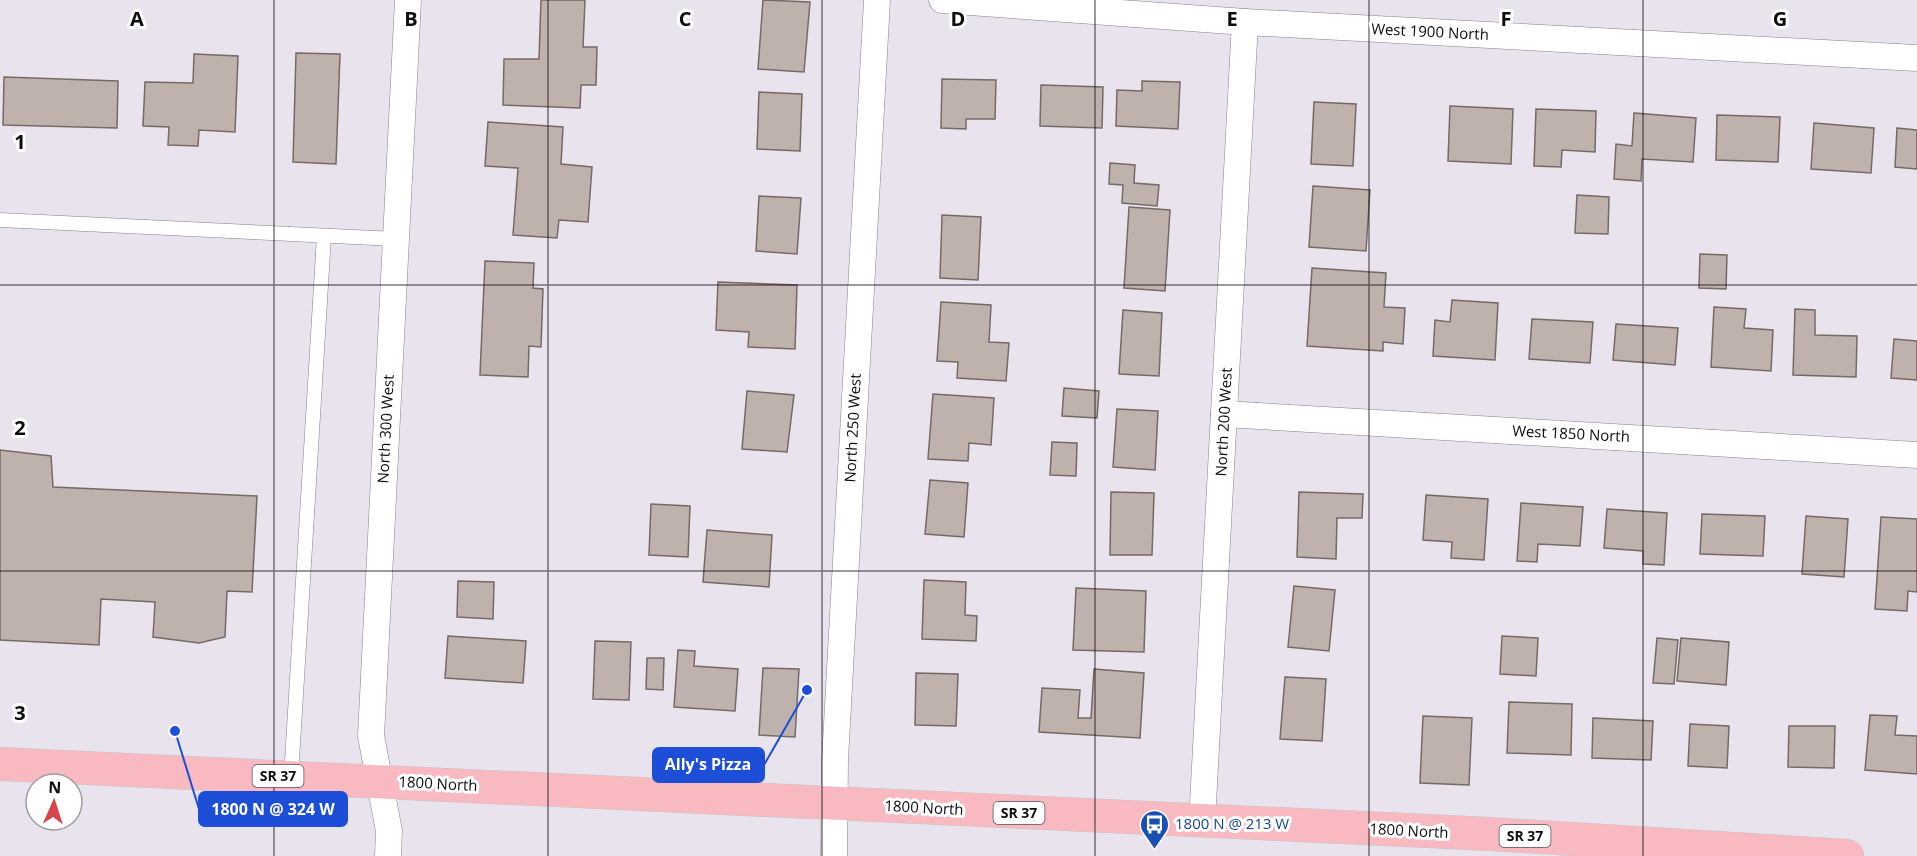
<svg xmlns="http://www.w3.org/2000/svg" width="1917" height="856" viewBox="0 0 1917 856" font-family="'Open Sans',sans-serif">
<rect width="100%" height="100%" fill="#e9e3ee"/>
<!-- building -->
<g fill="#bfb2ad" stroke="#766a65" stroke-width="1.5">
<polygon points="541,0 585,0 583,47 597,47 596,85 581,85 580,108 503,105 504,59 539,59"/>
<polygon points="763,0 810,2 804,72 758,69"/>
<polygon points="296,53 340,54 336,164 293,162"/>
<polygon points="194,54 238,56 235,132 199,130 198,146 168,145 169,127 143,126 145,82 193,83"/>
<polygon points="4,77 118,81 117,128 3,125"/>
<polygon points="942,79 996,80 995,119 966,119 966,129 941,128"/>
<polygon points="1142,81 1180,82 1178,129 1116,126 1117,90 1142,91"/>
<polygon points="1041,85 1103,87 1102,128 1040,126"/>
<polygon points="759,92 802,94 800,151 757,149"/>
<polygon points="1314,102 1356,104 1353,166 1311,164"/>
<polygon points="1450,106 1513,109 1511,164 1448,161"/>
<polygon points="1536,109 1596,111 1595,152 1562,150 1561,167 1534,166"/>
<polygon points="1634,113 1696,118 1693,162 1642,159 1641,181 1614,179 1616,144 1632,146"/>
<polygon points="1717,115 1780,117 1778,162 1716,160"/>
<polygon points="488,122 563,127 561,164 592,167 588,222 559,220 557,238 513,235 518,168 485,166"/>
<polygon points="1814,123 1874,128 1871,173 1811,169"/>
<polygon points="1897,128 1917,130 1917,169 1895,167"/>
<polygon points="1110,163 1135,165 1134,183 1159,185 1157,206 1122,203 1123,185 1109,184"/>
<polygon points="1313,186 1370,190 1366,251 1309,247"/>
<polygon points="1577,195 1609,197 1608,234 1575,233"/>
<polygon points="759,196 801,198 797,254 756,251"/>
<polygon points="1129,207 1170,210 1165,291 1124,288"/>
<polygon points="942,215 981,217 978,280 940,278"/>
<polygon points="1700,254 1727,255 1726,289 1699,288"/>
<polygon points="485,261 534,263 533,288 543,289 541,347 529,346 528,377 480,375"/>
<polygon points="1312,268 1386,273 1384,307 1405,308 1403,344 1383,342 1383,351 1307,346"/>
<polygon points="718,282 797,285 795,349 748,347 749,332 716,330"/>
<polygon points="1452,300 1498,303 1495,360 1433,356 1435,320 1450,322"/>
<polygon points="941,302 991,305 989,342 1009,343 1006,381 957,378 958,362 937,361"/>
<polygon points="1714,307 1746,309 1744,328 1773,330 1771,371 1711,367"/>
<polygon points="1795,309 1815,310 1815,335 1857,336 1856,377 1793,375"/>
<polygon points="1123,310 1162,313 1159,376 1119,374"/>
<polygon points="1532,319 1593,322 1590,363 1529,359"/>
<polygon points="1616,324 1678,328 1675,365 1613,360"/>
<polygon points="1894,339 1917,341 1917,380 1891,378"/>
<polygon points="1064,388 1099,391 1097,418 1062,416"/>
<polygon points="747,391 794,395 787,452 742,449"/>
<polygon points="933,394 994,398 991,445 969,443 968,461 928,459"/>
<polygon points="1117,409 1158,411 1155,470 1113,467"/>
<polygon points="1052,442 1077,443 1076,476 1050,475"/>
<polygon points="0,450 51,456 53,487 257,496 252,592 227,591 225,637 199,643 153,637 155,602 101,599 99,645 0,640"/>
<polygon points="930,480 968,483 964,537 925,534"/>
<polygon points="1111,492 1154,493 1152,555 1110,555"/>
<polygon points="1299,492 1363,494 1362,518 1337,518 1336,559 1297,557"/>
<polygon points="1426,495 1488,499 1484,560 1451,558 1452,542 1423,540"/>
<polygon points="1521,503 1583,507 1580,546 1538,544 1537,562 1517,561"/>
<polygon points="651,504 690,506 688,557 649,555"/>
<polygon points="1607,509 1667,513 1664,565 1643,564 1643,551 1604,548"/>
<polygon points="1702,514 1765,516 1763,556 1700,554"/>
<polygon points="1806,516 1848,519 1844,577 1802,574"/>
<polygon points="1881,517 1917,519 1917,592 1908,591 1907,611 1875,609"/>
<polygon points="707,530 772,535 769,587 703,582"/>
<polygon points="924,580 966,582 965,615 977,616 976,641 922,639"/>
<polygon points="458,581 494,582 493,619 457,617"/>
<polygon points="1294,586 1335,590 1329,651 1288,647"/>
<polygon points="1076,588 1146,591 1144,652 1073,650"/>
<polygon points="448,636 526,641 523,683 445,678"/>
<polygon points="1502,636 1538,638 1536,676 1500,674"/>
<polygon points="1657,638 1678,640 1674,684 1653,683"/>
<polygon points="1681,638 1729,642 1726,685 1677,681"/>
<polygon points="595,641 631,642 629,700 593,699"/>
<polygon points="678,650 695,651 694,666 738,669 735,711 674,707"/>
<polygon points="647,658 664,658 663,690 646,689"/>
<polygon points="763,668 799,669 795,737 759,735"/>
<polygon points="1094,669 1144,673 1140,738 1039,732 1042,688 1080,690 1078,718 1091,718"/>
<polygon points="916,673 958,674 956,726 915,725"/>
<polygon points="1285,677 1326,679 1322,741 1280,739"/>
<polygon points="1509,702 1572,704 1571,755 1507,753"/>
<polygon points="1870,715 1897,716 1895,735 1917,736 1917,774 1865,770"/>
<polygon points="1423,716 1472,718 1469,785 1420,783"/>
<polygon points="1593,718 1653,721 1651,760 1592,758"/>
<polygon points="1690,724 1729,726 1727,768 1688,766"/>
<polygon points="1789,726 1835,726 1834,768 1788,767"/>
</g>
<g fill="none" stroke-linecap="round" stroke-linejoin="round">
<defs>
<g id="service">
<polyline points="0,220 396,239"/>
<polyline points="291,777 324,236"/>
</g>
<g id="minor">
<polyline points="942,0 1245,22 1917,58"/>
<polyline points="1224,414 1917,455"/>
<polyline points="1202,822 1245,22"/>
<polyline points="388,856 389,831 371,736 408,0"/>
<polyline points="834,856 835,760 877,0"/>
</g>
<polyline id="primary" points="0,764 1491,834 1847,856"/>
</defs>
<!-- service casing -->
<use href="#service" stroke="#88828d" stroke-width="15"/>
<!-- minor casing -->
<use href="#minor" stroke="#88828d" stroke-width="27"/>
<!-- primary casing -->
<use href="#primary" stroke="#c5c5c5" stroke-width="34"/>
<!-- service -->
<use href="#service" stroke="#fff" stroke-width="14"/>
<!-- minor -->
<use href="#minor" stroke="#fff" stroke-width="26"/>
<!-- primary -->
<use href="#primary" stroke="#f9b9c0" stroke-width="33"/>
</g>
<!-- grid -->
<path fill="none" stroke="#0e0c0f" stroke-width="1.5" stroke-opacity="0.55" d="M274 0V856M548 0V856M822 0V856M1095 0V856M1369 0V856M1643 0V856M0 285H1917M0 571H1917"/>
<!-- icons -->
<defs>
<symbol id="bus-pin" viewBox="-11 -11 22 30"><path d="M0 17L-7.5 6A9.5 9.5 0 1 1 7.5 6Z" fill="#1a4fb4" stroke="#fff"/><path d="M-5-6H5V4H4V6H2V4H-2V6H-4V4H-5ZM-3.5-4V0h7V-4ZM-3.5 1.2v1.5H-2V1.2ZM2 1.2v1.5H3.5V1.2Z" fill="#fff"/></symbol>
</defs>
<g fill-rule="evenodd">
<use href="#bus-pin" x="1138" y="808" width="33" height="45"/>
</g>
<g text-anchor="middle" stroke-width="6" stroke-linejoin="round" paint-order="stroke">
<!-- shield labels -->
<g fill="#fff" stroke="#565557" stroke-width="1.5">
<rect x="252.5" y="765" width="51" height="22" rx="4.5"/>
<rect x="993.5" y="802" width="51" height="22" rx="4.5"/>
<rect x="1499.5" y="825" width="51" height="22" rx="4.5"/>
</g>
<g font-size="14" font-weight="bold" fill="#0e0c0f">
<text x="278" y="781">SR 37</text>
<text x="1019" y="818">SR 37</text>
<text x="1525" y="841">SR 37</text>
</g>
<!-- street labels -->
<g font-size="15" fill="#0e0c0f" stroke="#fff">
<text transform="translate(1430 32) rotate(3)" y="5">West 1900 North</text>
<text transform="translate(1224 422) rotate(-87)" y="5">North 200 West</text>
<text transform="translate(853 428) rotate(-87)" y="5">North 250 West</text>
<text transform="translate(386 429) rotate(-87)" y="5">North 300 West</text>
<text transform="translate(1571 434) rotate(3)" y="5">West 1850 North</text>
<text transform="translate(438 784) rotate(3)" y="5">1800 North</text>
<text transform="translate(924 808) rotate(3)" y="5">1800 North</text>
<text transform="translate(1409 831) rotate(3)" y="5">1800 North</text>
</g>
<!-- transit labels -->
<g font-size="15" fill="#164399" stroke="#fff" text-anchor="start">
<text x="1175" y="829">1800 N @ 213 W</text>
</g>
</g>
<g font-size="20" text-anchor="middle" font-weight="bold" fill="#0e0c0f" stroke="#fff" stroke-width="6" stroke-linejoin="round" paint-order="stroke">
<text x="137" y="26">A</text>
<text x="411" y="26">B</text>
<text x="685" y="26">C</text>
<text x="958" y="26">D</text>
<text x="1232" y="26">E</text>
<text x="1506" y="26">F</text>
<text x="1780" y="26">G</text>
<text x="20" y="149">1</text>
<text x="20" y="435">2</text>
<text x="20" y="720">3</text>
</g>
<!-- callouts -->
<path fill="none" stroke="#1d4ed8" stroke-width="2" d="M807 690L764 765M175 731L199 809"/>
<g fill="#1d4ed8" stroke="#fff" stroke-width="2">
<circle cx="807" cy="690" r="6"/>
<circle cx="175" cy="731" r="6"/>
</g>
<g fill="#1d4ed8" stroke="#1d4ed8" stroke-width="2">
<rect x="653" y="748" width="111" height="34" rx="6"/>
<rect x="199" y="792" width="148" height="34" rx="6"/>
</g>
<g font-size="16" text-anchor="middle" font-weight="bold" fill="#fff">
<text x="708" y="770">Ally's Pizza</text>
<text x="273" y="815">1800 N @ 324 W</text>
</g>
<!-- north arrow -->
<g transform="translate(54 802) rotate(3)"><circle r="28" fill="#ffffff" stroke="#9f9e9f" stroke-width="1.5"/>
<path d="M0-4.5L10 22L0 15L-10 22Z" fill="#d5454b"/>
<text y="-9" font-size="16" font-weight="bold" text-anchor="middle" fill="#0e0c0f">N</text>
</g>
</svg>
